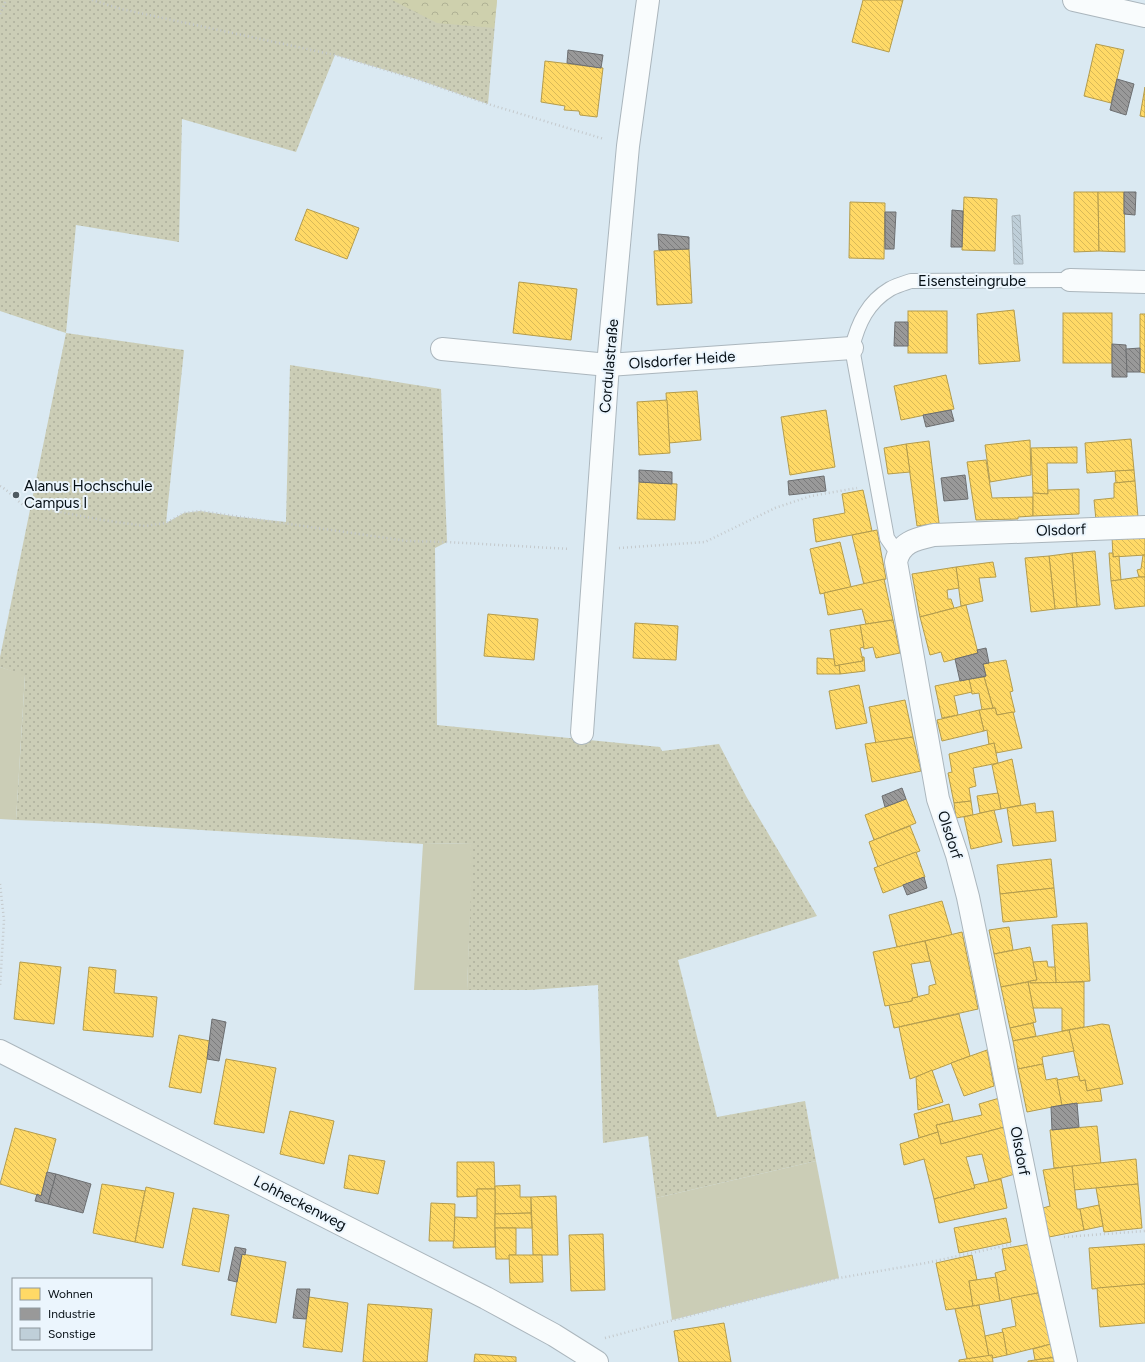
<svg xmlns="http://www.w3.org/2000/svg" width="1145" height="1362" viewBox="0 0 1145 1362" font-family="Figtree,sans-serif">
<defs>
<pattern id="grass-dots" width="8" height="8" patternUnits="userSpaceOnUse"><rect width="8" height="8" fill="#cbcdb6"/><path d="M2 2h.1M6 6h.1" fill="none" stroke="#adaf9c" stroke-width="1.8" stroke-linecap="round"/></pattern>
<pattern id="forest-crowns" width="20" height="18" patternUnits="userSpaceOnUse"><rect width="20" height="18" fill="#ced0ad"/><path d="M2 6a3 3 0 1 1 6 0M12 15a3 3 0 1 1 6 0" fill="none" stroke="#afb194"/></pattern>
<pattern id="homes-back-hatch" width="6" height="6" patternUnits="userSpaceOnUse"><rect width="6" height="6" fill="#ffd966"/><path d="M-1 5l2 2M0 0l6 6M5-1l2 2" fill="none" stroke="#d9b958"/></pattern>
<pattern id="industry-back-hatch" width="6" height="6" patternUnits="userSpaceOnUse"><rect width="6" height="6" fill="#999"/><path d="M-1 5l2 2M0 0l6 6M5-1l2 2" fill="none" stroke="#7b7b7c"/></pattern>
<pattern id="building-back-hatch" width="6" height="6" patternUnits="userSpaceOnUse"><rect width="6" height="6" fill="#bfcfd9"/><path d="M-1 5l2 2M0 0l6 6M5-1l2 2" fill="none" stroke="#a3b1b9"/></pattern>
</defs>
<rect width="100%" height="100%" fill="#dae9f2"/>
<!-- grass -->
<polygon fill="url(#grass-dots)" points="0,0 497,0 488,104 419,80 335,55 296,152 182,119 179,242 76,225 66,333 184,350 166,523 184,513 200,511 239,517 286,522 290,365 441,389 447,542 435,548 437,725 660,747 662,751 719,744 746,796 817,916 678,960 717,1117 805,1101 816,1161 656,1198 648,1136 603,1143 598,985 530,990 467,990 472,843 423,844 92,823 16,820 25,676 0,667 0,657 66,333 0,311"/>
<!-- forest -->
<polygon fill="url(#forest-crowns)" points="392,0 497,0 494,28 437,23"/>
<!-- garden -->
<g fill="#cbcdb6">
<polygon points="0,667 25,675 16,820 0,819"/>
<polygon points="473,843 467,990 414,990 423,844"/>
<polygon points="816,1161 839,1278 672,1320 656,1198"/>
</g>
<!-- homes -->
<g fill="url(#homes-back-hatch)" stroke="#b49c4d">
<polygon points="863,0 903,0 889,52 852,42"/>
<polygon points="1096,44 1124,50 1111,103 1084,96"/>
<polygon points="545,61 603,68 597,117 580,115 579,111 564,110 565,106 541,102"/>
<polygon points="1145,87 1145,117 1140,116"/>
<polygon points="1074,192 1098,192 1099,251 1074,252"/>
<polygon points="1098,192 1124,192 1125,252 1099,251"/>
<polygon points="964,197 997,199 995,251 962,250"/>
<polygon points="850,202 885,203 884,259 849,258"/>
<polygon points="307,209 359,228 347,259 295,240"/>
<polygon points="689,249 692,303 657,305 654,251"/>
<polygon points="519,282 577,289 571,340 513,333"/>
<polygon points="1014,310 1020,361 979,364 977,314"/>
<rect x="908" y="311" width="39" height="42"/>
<rect x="1063" y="313" width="49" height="50"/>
<polygon points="1140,314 1145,314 1145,373 1140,372"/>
<polygon points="946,375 954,409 901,420 894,386"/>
<polygon points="697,391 701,440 669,443 666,393"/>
<polygon points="667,400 670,453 639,455 637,402"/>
<polygon points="826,410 835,467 790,475 781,417"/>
<polygon points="1131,439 1134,470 1087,473 1085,443"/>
<polygon points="1030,440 1031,475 990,482 985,445"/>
<polygon points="929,441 939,523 917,526 906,444"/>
<polygon points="906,444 910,472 888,474 884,448"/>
<polygon points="1077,447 1077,463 1047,463 1048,494 1033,493 1031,448"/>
<polygon points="986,460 992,498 1033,497 1033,516 1018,517 1018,519 976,520 967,462"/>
<polygon points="1134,470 1135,481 1116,483 1115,471"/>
<polygon points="1135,481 1138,517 1096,520 1094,500 1114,498 1114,483"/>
<polygon points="639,482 677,484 675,520 637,519"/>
<polygon points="1079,489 1079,514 1033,516 1033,493 1048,494 1048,490"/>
<polygon points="863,490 872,531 816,542 813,519 845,513 842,494"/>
<polygon points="877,530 886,579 864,585 852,535"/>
<polygon points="1145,536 1145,555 1113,557 1112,537"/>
<polygon points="840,542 851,587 820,594 810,549"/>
<polygon points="1095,551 1100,605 1077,607 1072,553"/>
<polygon points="1072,553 1077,607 1055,609 1049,556"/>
<polygon points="1109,553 1113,553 1113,557 1119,556 1121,580 1111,581"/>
<polygon points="1143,555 1145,555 1145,577 1139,577 1137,570 1141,569"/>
<polygon points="1049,556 1055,609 1031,612 1025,558"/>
<polygon points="993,562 996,577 979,578 983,601 961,606 956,567"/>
<polygon points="956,567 959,588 947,590 948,599 951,599 954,608 920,617 912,574"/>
<polygon points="1139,577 1145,577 1145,606 1115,609 1111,581"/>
<polygon points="884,579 893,620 866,624 862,609 828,615 824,593"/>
<polygon points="966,605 978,653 944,662 941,652 930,655 920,617"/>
<polygon points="488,614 538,619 534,660 484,656"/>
<polygon points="893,620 900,653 876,658 873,647 864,649 860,625"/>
<polygon points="635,623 678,626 676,660 633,658"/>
<polygon points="860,625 864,647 860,648 863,661 835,666 830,630"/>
<polygon points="862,657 864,657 865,671 840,674 839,665 863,661"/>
<polygon points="817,658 834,659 835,666 839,665 840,674 817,674"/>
<polygon points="1006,660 1013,691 1010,692 1015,712 997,715 995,708 993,708 984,677 986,676 983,664"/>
<polygon points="984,677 993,708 982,710 979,693 972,694 969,679"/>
<polygon points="969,679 972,692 954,696 958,715 942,718 935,686"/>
<polygon points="859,685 867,723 836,729 829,691"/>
<polygon points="905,700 913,737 876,744 869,707"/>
<polygon points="995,708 997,715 1013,712 1022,748 996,753 994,743 989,745 987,730 984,731 979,710"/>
<polygon points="979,710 984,731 942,741 937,720"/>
<polygon points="913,737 921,771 872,782 865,744"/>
<polygon points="994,743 998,763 973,768 976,786 969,788 971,801 954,803 948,773 952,772 949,754"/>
<polygon points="1012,759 1021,805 1001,809 992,765"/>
<polygon points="998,793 1001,809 980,813 977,796"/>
<polygon points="906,799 916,823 874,840 865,815"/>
<polygon points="971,801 973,815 956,818 954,803"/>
<polygon points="1035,803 1036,813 1053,811 1056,841 1013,846 1007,808"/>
<polygon points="994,810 1002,842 971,849 964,817"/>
<polygon points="910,826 920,851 878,867 869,842"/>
<polygon points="916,852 925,877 883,893 874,868"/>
<polygon points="1051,859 1054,888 1000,894 997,865"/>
<polygon points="1054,888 1057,917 1003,922 1000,894"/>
<polygon points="942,901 952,935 897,947 889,915"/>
<polygon points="1087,923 1090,981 1056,983 1052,925"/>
<polygon points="1009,927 1013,950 994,954 989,930"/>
<polygon points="962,932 978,1009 894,1028 889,1005 912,1001 912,998 929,994 929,986 936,984 925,941"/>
<polygon points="925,941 930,961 911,964 918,997 912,998 912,1001 885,1006 873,952"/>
<polygon points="1030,947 1037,980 1001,987 994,954"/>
<polygon points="1047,961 1048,967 1055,967 1056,983 1030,983 1030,981 1037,980 1033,962"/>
<polygon points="20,962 61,967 54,1024 14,1019"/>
<polygon points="89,967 116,970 114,993 157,997 153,1037 83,1030"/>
<polygon points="1030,981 1030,983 1084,982 1084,1027 1062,1031 1062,1008 1033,1008 1028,982"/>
<polygon points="1028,982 1036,1022 1010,1028 1001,987"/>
<polygon points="959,1014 970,1056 910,1079 899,1027"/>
<polygon points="1033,1023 1036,1036 1013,1041 1010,1028"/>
<polygon points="1102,1024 1109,1025 1123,1084 1087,1091 1085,1080 1080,1081 1069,1030"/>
<polygon points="1069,1030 1074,1051 1042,1057 1043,1064 1018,1069 1013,1041"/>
<polygon points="179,1035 210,1041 201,1093 169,1087"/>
<polygon points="987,1050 994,1086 964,1096 951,1063"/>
<polygon points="226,1059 276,1068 264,1133 214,1124"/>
<polygon points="1043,1064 1046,1080 1057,1078 1062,1105 1027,1112 1018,1069"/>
<polygon points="932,1070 943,1102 918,1110 916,1077"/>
<polygon points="1079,1076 1080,1081 1085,1080 1087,1091 1100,1088 1102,1101 1062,1105 1057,1080"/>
<polygon points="1003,1097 1008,1126 941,1144 936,1125 982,1115 979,1104"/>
<polygon points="949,1104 953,1121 936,1125 938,1132 919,1138 914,1114"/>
<polygon points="290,1111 334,1121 324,1164 280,1154"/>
<polygon points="1008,1126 1018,1173 989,1182 982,1154 966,1157 975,1188 934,1199 924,1159 904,1165 900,1144 938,1132 941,1144"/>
<polygon points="1097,1126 1101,1164 1054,1168 1050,1130"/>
<polygon points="15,1128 56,1139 41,1196 0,1184"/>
<polygon points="349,1155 385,1161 378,1194 344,1188"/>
<polygon points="1136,1159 1138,1184 1074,1190 1072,1166"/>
<polygon points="457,1162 494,1162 495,1189 477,1189 477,1196 457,1197"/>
<polygon points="1072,1166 1077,1209 1080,1209 1084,1230 1049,1237 1043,1208 1050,1206 1043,1170"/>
<polygon points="1001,1179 1007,1208 939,1223 934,1199 975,1188 974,1185"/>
<polygon points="102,1184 145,1191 135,1242 93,1233"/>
<polygon points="1138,1184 1142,1228 1104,1232 1096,1188"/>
<polygon points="520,1185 520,1197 531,1197 531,1213 495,1214 495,1186"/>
<polygon points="146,1187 174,1193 163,1248 135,1242"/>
<polygon points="477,1189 495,1189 495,1247 453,1248 455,1217 477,1218"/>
<polygon points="556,1196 558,1255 533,1255 531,1197"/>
<polygon points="431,1203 455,1204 454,1241 429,1241"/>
<polygon points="1099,1205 1103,1226 1084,1230 1080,1209"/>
<polygon points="193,1208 229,1215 219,1272 182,1265"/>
<polygon points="531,1213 532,1228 495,1228 495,1214"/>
<polygon points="1006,1218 1011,1242 959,1253 954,1228"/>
<polygon points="495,1228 516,1228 516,1255 509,1255 510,1259 496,1259"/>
<polygon points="603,1234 605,1290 571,1291 569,1235"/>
<polygon points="1030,1244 1038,1293 1000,1301 995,1273 1006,1270 1002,1249"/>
<polygon points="1145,1244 1145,1284 1092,1289 1089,1248"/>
<polygon points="242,1254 286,1262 276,1323 231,1315"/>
<polygon points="509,1255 542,1255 543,1282 510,1283"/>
<polygon points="972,1255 977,1280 969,1281 973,1306 946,1310 936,1263"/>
<polygon points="996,1277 1000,1301 973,1306 969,1281"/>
<polygon points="1145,1284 1145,1323 1100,1327 1097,1288"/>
<polygon points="1038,1293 1051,1344 1007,1355 1002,1329 1016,1326 1011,1298"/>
<polygon points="309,1297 348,1303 342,1352 303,1347"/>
<polygon points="368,1304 432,1309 427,1362 363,1362"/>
<polygon points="979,1305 989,1356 967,1359 955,1309"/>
<polygon points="724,1323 731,1362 679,1362 674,1331"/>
<polygon points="1003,1332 1007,1355 993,1358 992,1355 989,1356 985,1336"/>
<polygon points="1051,1344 1054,1357 1035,1360 1033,1349"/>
<polygon points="475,1354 516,1357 516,1362 474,1362"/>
<polygon points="992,1355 993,1362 959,1362 959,1360"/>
<polygon points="1057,1357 1058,1362 1028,1362 1028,1361"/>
</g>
<!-- industry -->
<g fill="url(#industry-back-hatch)" stroke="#6d6f71">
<polygon points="568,50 603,55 601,68 567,63"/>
<polygon points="1117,79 1134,84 1126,115 1110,110"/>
<polygon points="1124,192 1136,192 1135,215 1124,214"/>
<polygon points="952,210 963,211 962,247 951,247"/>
<polygon points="885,212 896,212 894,249 885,249"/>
<polygon points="658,234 689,237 689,249 659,250"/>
<polygon points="895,322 908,322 908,346 894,346"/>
<polygon points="1112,344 1126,345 1127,377 1112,377"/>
<polygon points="1140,348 1140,372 1127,372 1126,349"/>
<polygon points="951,410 954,421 926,427 923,415"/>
<polygon points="639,470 672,472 672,484 639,482"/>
<polygon points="965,475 968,499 944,501 941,478"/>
<polygon points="824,476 826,491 789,495 788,481"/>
<polygon points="986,648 989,663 983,664 986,676 960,681 955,659 978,653 977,650"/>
<polygon points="902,788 906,799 885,807 882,796"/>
<polygon points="924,877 927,888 907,895 903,885"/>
<polygon points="212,1019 226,1022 219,1061 207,1059"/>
<polygon points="1077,1103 1079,1127 1052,1130 1051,1107"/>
<polygon points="47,1172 56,1174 48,1204 35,1201 37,1194 41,1196"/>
<polygon points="56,1174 91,1184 83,1213 48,1204"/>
<polygon points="235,1247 246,1249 245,1255 242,1254 237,1282 228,1280"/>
<polygon points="297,1289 310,1289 306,1319 293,1318"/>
</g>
<!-- building -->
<polygon fill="url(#building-back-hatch)" stroke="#a8b4bb" points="1020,215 1023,264 1014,264 1012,216"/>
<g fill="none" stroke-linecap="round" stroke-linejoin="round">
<defs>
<path id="lane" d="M898 554 887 538 852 348C858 323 868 302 890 289 897 285 905 283 911 281L1070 280"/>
<g id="street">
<polyline points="1074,0 1145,16"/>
<polyline points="1070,280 1145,282"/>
<polyline points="442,349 608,365 852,348"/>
<polyline points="582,733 608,365 628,146 648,0"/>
<polyline points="0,1051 486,1298 554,1335 597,1362"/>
<path d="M1066 1362 1038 1239 968 897 957 855 938 799 896 562C900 542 916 539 934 535L1145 527"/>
</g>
</defs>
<!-- lane casing -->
<use href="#lane" stroke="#abb6bd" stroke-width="16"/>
<!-- street casing -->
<use href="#street" stroke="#abb6bd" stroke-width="24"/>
<!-- path -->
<g stroke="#c4c9cc" stroke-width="2.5" stroke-dasharray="1 3" stroke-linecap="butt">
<polyline points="92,0 121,9 335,55 419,80 488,104 604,139"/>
<polyline points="0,14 6,0"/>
<path d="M0 486C9 491 15 499 23 505L102 520 145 526 166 523 184 513 200 511 407 541 447 542 570 549"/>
<polyline points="619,548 705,542 775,508 811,496 857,488"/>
<polyline points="0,884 4,920 0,987"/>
<polyline points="1064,1237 1145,1231"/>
<polyline points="605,1338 788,1290 839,1278 926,1263 1013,1244"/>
</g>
<!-- lane -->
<use href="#lane" stroke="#f9fcfd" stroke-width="14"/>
<!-- street -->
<use href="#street" stroke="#f9fcfd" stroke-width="22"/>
</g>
<!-- markers -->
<circle fill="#505b62" stroke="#ebf5fd" stroke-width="1.5" cx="16" cy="495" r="4"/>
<g text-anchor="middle" stroke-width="4" stroke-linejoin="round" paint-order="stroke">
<!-- street labels -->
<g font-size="15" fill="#050e14" stroke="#ebf5fd">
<text x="972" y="286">Eisensteingrube</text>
<text transform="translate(682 360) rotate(-4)" y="5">Olsdorfer Heide</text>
<text transform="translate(609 366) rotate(-85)" y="5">Cordulastraße</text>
<text transform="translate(1061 530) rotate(-2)" y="5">Olsdorf</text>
<text transform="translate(950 835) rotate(72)" y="5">Olsdorf</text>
<text transform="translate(1020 1151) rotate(79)" y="5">Olsdorf</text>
<text transform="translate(300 1203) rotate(27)" y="5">Lohheckenweg</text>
</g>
<!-- poi labels -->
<g font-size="15" fill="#050e14" stroke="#ebf5fd" text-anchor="start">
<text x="24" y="491">Alanus Hochschule<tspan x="24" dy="17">Campus I</tspan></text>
</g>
</g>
<!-- legend -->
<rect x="12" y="1278" width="140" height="72" fill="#ebf5fd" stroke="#8f99a0"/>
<rect x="20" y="1288" width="20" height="12" fill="#ffd966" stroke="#8f99a0"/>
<text x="48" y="1298" font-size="12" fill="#050e14">Wohnen</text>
<rect x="20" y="1308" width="20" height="12" fill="#999999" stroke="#8f99a0"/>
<text x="48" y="1318" font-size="12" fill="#050e14">Industrie</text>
<rect x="20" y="1328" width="20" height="12" fill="#bfcfd9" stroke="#8f99a0"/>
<text x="48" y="1338" font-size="12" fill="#050e14">Sonstige</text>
</svg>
